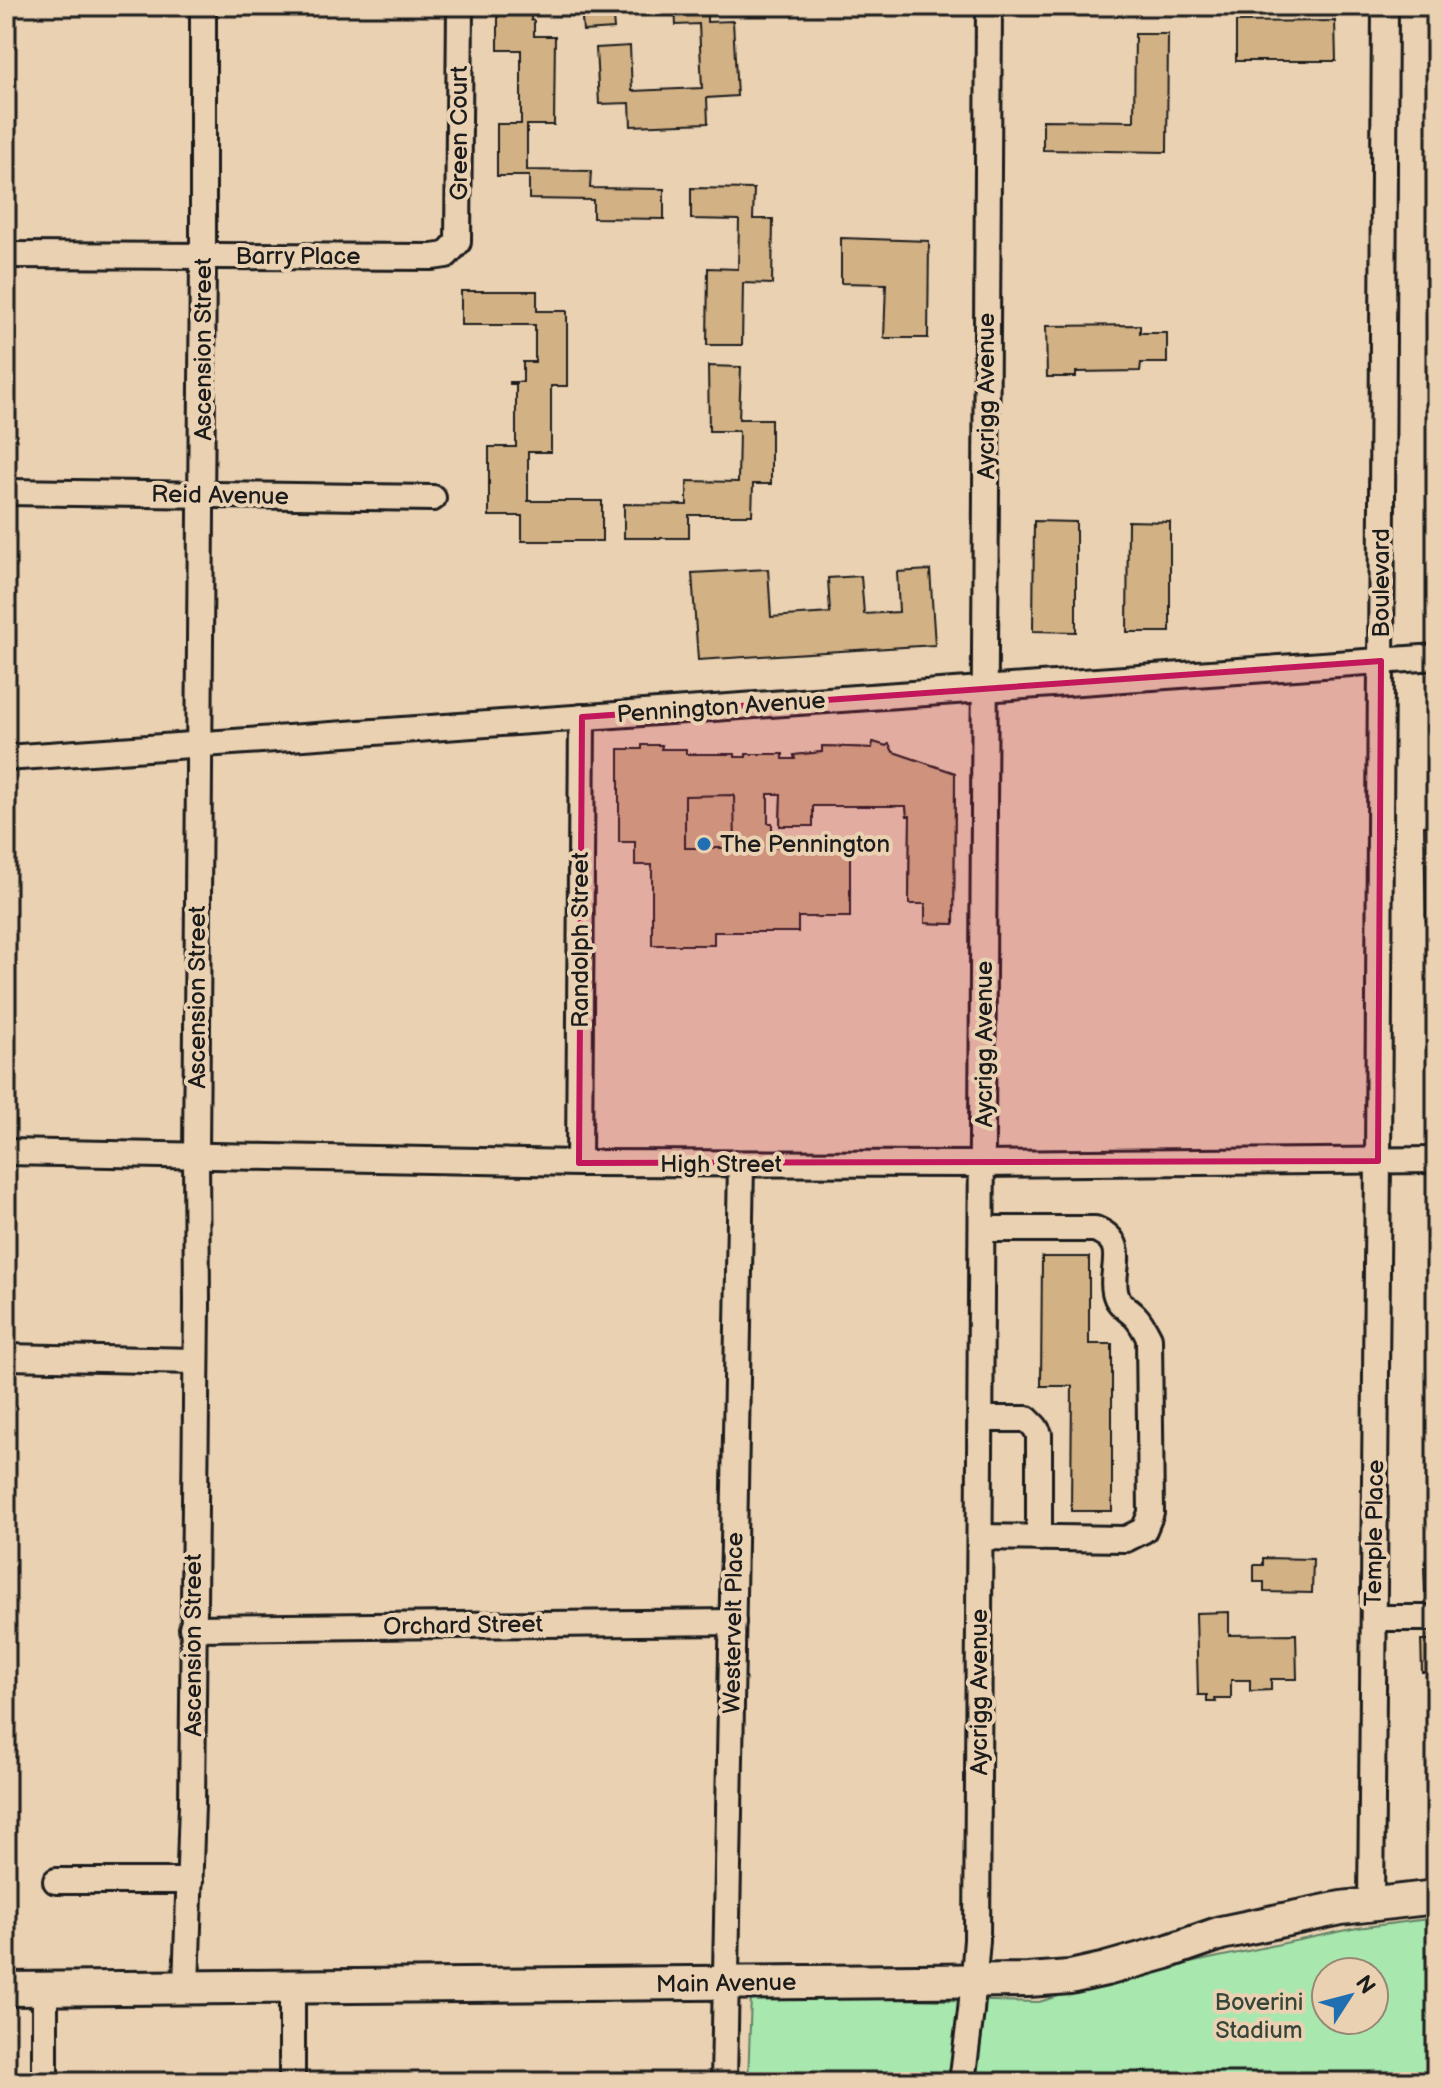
<svg xmlns="http://www.w3.org/2000/svg" width="1442" height="2088" viewBox="0 0 1442 2088" font-family="'Balsamiq Sans',sans-serif">
<rect width="100%" height="100%" fill="#ead1b2"/>
<filter id="ink" filterUnits="userSpaceOnUse"><feTurbulence type="fractalNoise" baseFrequency=".0125" numOctaves="2"/><feDisplacementMap in="SourceGraphic" scale="16" xChannelSelector="R" yChannelSelector="G"/><feConvolveMatrix kernelMatrix="1 2 1 2 8 2 1 2 1" color-interpolation-filters="sRGB"/></filter>
<g filter="url(#ink)">
<!-- green -->
<path fill="#a8e7ae" stroke="#628265" stroke-width="2" fill-rule="evenodd" d="M1436 1918V2082H748L751 1996 1039 2002 1123 1977 1357 1928ZM1326 1972H1374V2020H1326Z"/>
<!-- building -->
<g fill="#d2b185" stroke="#1c1c1c" stroke-width="2" fill-rule="evenodd">
<polygon points="498,6 531,6 531,20 534,21 534,36 555,36 554,125 527,125 527,170 591,171 590,188 664,189 664,219 593,218 593,200 529,199 529,176 497,176 497,124 521,124 521,50 498,50"/>
<polygon points="581,6 612,6 614,29 583,31"/>
<polygon points="675,6 707,6 707,22 733,21 737,96 707,98 708,123 631,126 630,103 599,104 596,48 630,46 632,91 702,88 699,24 676,25"/>
<polygon points="1335,21 1336,61 1236,61 1236,22"/>
<polygon points="1135,34 1168,34 1167,152 1043,150 1043,120 1134,121"/>
<polygon points="691,188 754,189 753,219 773,219 772,284 743,283 742,345 707,345 708,268 738,269 739,220 691,219"/>
<polygon points="841,238 929,241 928,338 884,338 886,284 841,283"/>
<polygon points="461,291 537,291 537,311 567,311 567,386 551,386 551,452 528,452 528,501 602,501 602,541 522,541 522,516 489,516 489,447 516,447 516,384 510,384 510,382 523,382 523,362 535,362 535,325 461,325"/>
<polygon points="1140,325 1140,333 1167,333 1167,363 1141,363 1140,371 1076,372 1076,377 1047,377 1046,326"/>
<polygon points="708,366 741,367 739,419 771,419 771,484 753,484 752,515 689,515 689,538 624,538 624,504 687,505 687,481 738,482 739,431 709,431"/>
<polygon points="1034,521 1076,522 1076,632 1033,631"/>
<polygon points="1128,521 1170,522 1170,632 1127,632"/>
<polygon points="768,569 771,617 830,613 828,578 861,576 864,614 899,612 897,572 930,570 935,645 698,660 692,573"/>
<path d="M873 742 886 746 889 744 893 752 955 773 954 924 925 923V904H909L910 816H907L906 806H813V826H780L781 794H768V823H772V847H850V917H798V932H714V945H652V865H635V842H619V749H642V745H662L661 749H686V754H735V757H746V754H783V759H795L794 755 822 752V746L872 748ZM734 795 735 848H685V796Z"/>
<polygon points="873,742 886,746 889,744 893,752 955,773 954,924 925,923 925,904 909,904 910,816 907,816 906,806 813,806 813,826 780,826 781,794 768,794 768,823 772,823 772,847 850,847 850,917 798,917 798,932 714,932 714,945 652,945 652,865 635,865 635,842 619,842 619,749 642,749 642,745 662,745 661,749 686,749 686,754 735,754 735,757 746,757 746,754 783,754 783,759 795,759 794,755 822,752 822,746 872,748"/>
<polygon points="734,795 735,848 685,848 685,796"/>
<polygon points="1424,826 1436,826 1436,921 1426,921"/>
<polygon points="1042,1257 1089,1257 1089,1344 1112,1344 1112,1511 1071,1511 1072,1386 1041,1386"/>
<polygon points="1263,1558 1313,1559 1312,1593 1264,1592 1264,1582 1254,1582 1254,1565 1263,1565"/>
<polygon points="1434,1564 1436,1564 1436,1592 1425,1592 1424,1567 1434,1567"/>
<polygon points="1229,1612 1229,1635 1296,1634 1297,1679 1271,1679 1271,1690 1250,1691 1250,1680 1231,1680 1231,1699 1215,1699 1216,1702 1207,1702 1207,1695 1198,1695 1196,1613"/>
<polygon points="1421,1640 1436,1640 1436,1689 1429,1689 1429,1672 1422,1672"/>
</g>
<g fill="none" stroke-linecap="round" stroke-linejoin="round">
<defs>
<g id="minor">
<polyline points="6,255 432,257 446,255 458,242 460,6"/>
<polyline points="6,492 433,498"/>
<polyline points="6,758 1436,657"/>
<polyline points="6,1152 579,1163 983,1164 1436,1160"/>
<polyline points="579,1163 582,717"/>
<polyline points="6,1357 196,1361"/>
<polyline points="981,1419 1027,1419 1035,1427 1039,1434 1039,1538"/>
<path d="M980 1537 1126 1539 1144 1530 1151 1513 1149 1338C1145 1330 1141 1322 1135 1316 1129 1310 1120 1305 1117 1298 1106 1273 1133 1244 1095 1229H982"/>
<polyline points="1374,1618 1436,1618"/>
<polyline points="192,1628 733,1622"/>
<polyline points="56,1881 190,1881"/>
<polyline points="1371,1904 1378,1161 1385,6"/>
<polyline points="292,1987 292,2082"/>
<polyline points="186,1988 192,1804 197,1303 196,1156 203,256 203,6"/>
<polyline points="45,1989 45,2082"/>
<polyline points="724,2082 741,1164"/>
<polyline points="962,2082 971,2011 977,1940 989,6"/>
</g>
<polyline id="major" points="6,1989 1028,1980 1070,1977 1106,1969 1166,1952 1221,1933 1341,1908 1436,1897"/>
</defs>
<!-- minor casing -->
<use href="#minor" stroke="#1c1c1c" stroke-width="30"/>
<!-- major casing -->
<use href="#major" stroke="#1c1c1c" stroke-width="38"/>
<!-- minor -->
<use href="#minor" stroke="#ead1b2" stroke-width="24"/>
<!-- major -->
<use href="#major" stroke="#ead1b2" stroke-width="32"/>
</g>
</g>
<!-- marked area -->
<path fill="#c2185b" fill-opacity="0.2" stroke="#c2185b" stroke-width="6" stroke-linejoin="round" d="M1381 661 1378 1161 579 1163 582 717Z"/>
<!-- markers -->
<circle fill="#1f6fb2" stroke="#ead1b2" stroke-width="3" cx="704" cy="844" r="8"/>
<g text-anchor="middle" stroke-width="8" stroke-linejoin="round" paint-order="stroke">
<!-- street labels -->
<g font-size="24" fill="#1c1c1c" stroke="#ead1b2">
<text transform="translate(459 133) rotate(-90)" y="8">Green Court</text>
<text x="298" y="264">Barry Place</text>
<text transform="translate(203 349) rotate(-90)" y="8">Ascension Street</text>
<text transform="translate(986 396) rotate(-90)" y="8">Aycrigg Avenue</text>
<text transform="translate(220 495) rotate(1)" y="8">Reid Avenue</text>
<text transform="translate(1381 583) rotate(-90)" y="8">Boulevard</text>
<text transform="translate(721 707) rotate(-4)" y="8">Pennington Avenue</text>
<text transform="translate(580 940) rotate(-90)" y="8">Randolph Street</text>
<text transform="translate(197 997) rotate(-90)" y="8">Ascension Street</text>
<text transform="translate(984 1044) rotate(-90)" y="8">Aycrigg Avenue</text>
<text x="721" y="1172">High Street</text>
<text transform="translate(1374 1533) rotate(-89)" y="8">Temple Place</text>
<text transform="translate(733 1623) rotate(-89)" y="8">Westervelt Place</text>
<text transform="translate(463 1625) rotate(-1)" y="8">Orchard Street</text>
<text transform="translate(193 1645) rotate(-90)" y="8">Ascension Street</text>
<text transform="translate(979 1692) rotate(-90)" y="8">Aycrigg Avenue</text>
<text transform="translate(726 1983) rotate(-1)" y="8">Main Avenue</text>
</g>
<!-- poi labels -->
<g font-size="24" fill="#1c1c1c" stroke="#ead1b2" text-anchor="start">
<text x="720" y="852">The Pennington</text>
</g>
<!-- park labels -->
<g font-size="24" fill="#384539" stroke="#ead1b2">
<text x="1259" y="2010">Boverini<tspan x="1259" dy="28">Stadium</tspan></text>
</g>
</g>
<!-- margin -->
<rect width="1442" height="2088" fill="none" stroke="#ead1b2" stroke-width="32"/>
<rect x="16" y="16" width="1410" height="2056" fill="none" stroke="#1c1c1c" stroke-width="3" filter="url(#ink)"/>
<!-- north arrow -->
<g transform="translate(1350 1996) rotate(54)"><circle r="38" fill="#ead1b2" stroke="#988976" stroke-width="2"/>
<path d="M0-6L14 30L0 20L-14 30Z" fill="#1f6fb2"/>
<text y="-12" font-size="22" font-weight="bold" text-anchor="middle" fill="#1c1c1c">N</text>
</g>
</svg>
